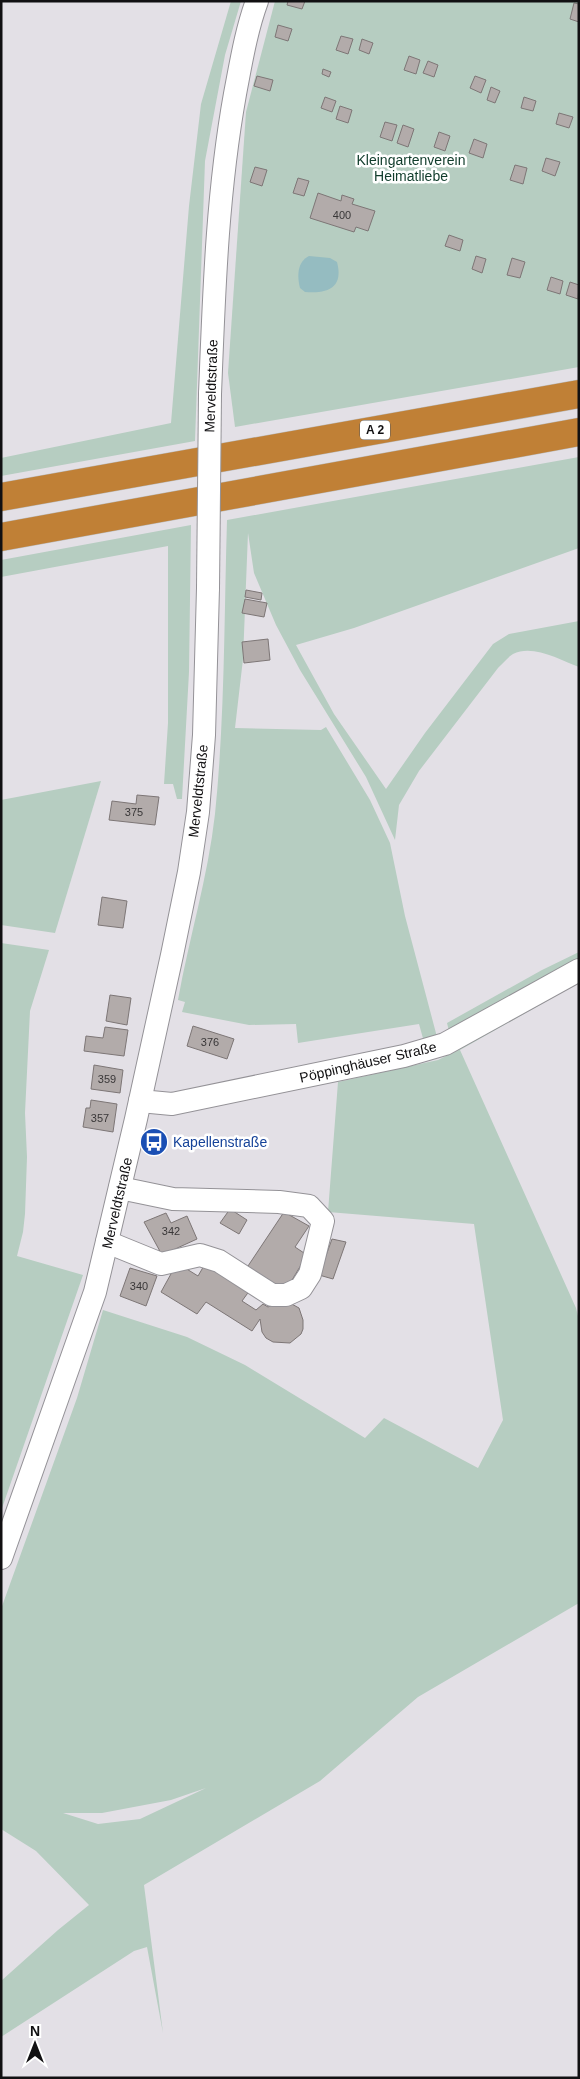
<svg xmlns="http://www.w3.org/2000/svg" width="580" height="2079" viewBox="0 0 580 2079" font-family="Arial,sans-serif">
<rect width="100%" height="100%" fill="#e3e0e6"/>
<!-- green -->
<g fill="#b6cdc1" fill-rule="evenodd">
<polygon points="231,1 241,1 225,55 205,161 195,441 1,476 1,458 171,423 189,206 201,104"/>
<polygon points="275,1 579,1 579,367 235,427 228,373 246,112"/>
<path d="M579 457V548L354 628 296 645 334 714 386 789 425 733 493 644 509 634 579 621V667C560 660 533 644 513 654 508 657 503 663 498 668L419 771 399 805 395 840 366 777 300 670 276 625 254 573 248 533 243 659 235 728 321 730 326 727 370 800 390 843 405 916 437 1037 424 1042 419 1024 298 1043 296 1024 249 1025 182 1012 185 1002 178 1000C189 938 208 877 215 814 225 717 224 618 227 520Z"/>
<polygon points="191,525 189,672 182,799 177,799 173,784 164,784 168,723 168,546 1,577 1,560"/>
<polygon points="101,781 55,933 1,925 1,800"/>
<polygon points="1,943 49,950 30,1011 25,1113 27,1157 25,1214 23,1232 17,1256 83,1275 1,1511"/>
<polygon points="579,952 579,966 450,1035 447,1023 542,970"/>
<path d="M579 974V983L460 1050 576 1308 579 1320V1603L418 1697 320 1781 144 1885 163 2033 147 1947 134 1951 1 2037V1981L58 1930 89 1905 36 1851 1 1829V1609L77 1398 103 1310 187 1337 245 1365 365 1438 384 1418 478 1468 503 1420 474 1224 328 1212 338 1082 438 1060 458 1050ZM206 1788 140 1819 98 1824 63 1813H102L171 1800Z"/>
</g>
<!-- water -->
<path fill="#95bcc1" d="M309 256 330 258 337 262C344 288 327 294 305 292L300 288C297 276 297 262 309 256Z"/>
<!-- building -->
<g fill="#b2abaa" stroke="#7d7676">
<polygon points="288,1 305,1 302,9 287,5"/>
<polygon points="574,3 579,4 579,22 570,19"/>
<polygon points="278,25 292,29 288,41 275,37"/>
<polygon points="341,36 353,39 348,54 336,50"/>
<polygon points="362,39 373,43 369,54 359,50"/>
<polygon points="409,56 420,60 416,74 404,70"/>
<polygon points="428,61 438,65 434,77 423,73"/>
<polygon points="323,69 331,72 329,77 322,74"/>
<polygon points="257,76 273,80 270,91 254,86"/>
<polygon points="475,76 486,80 481,93 470,88"/>
<polygon points="491,87 500,91 495,103 487,100"/>
<polygon points="325,97 336,101 332,112 321,108"/>
<polygon points="524,97 536,101 533,111 521,108"/>
<polygon points="340,106 352,110 348,123 336,119"/>
<polygon points="559,113 573,117 569,128 556,124"/>
<polygon points="385,122 397,125 392,141 380,137"/>
<polygon points="403,125 414,129 408,147 397,143"/>
<polygon points="439,132 450,136 445,151 434,147"/>
<polygon points="474,139 487,144 483,158 469,153"/>
<polygon points="546,158 560,162 555,176 542,171"/>
<polygon points="515,165 527,168 523,184 510,180"/>
<polygon points="255,167 267,170 262,186 250,182"/>
<polygon points="298,178 309,181 304,196 293,193"/>
<polygon points="318,193 341,201 342,195 354,199 352,204 375,211 368,231 356,227 354,232 310,218"/>
<polygon points="449,235 463,240 460,251 445,246"/>
<polygon points="476,256 486,259 482,273 472,269"/>
<polygon points="512,258 525,262 520,278 507,275"/>
<polygon points="551,277 563,281 560,294 547,290"/>
<polygon points="570,282 579,285 578,299 566,295"/>
<polygon points="246,590 262,593 261,600 245,597"/>
<polygon points="245,599 267,603 264,617 242,613"/>
<polygon points="268,639 270,660 244,663 242,642"/>
<polygon points="137,795 159,797 155,825 109,820 112,801 136,804"/>
<polygon points="102,897 127,901 123,928 98,925"/>
<polygon points="110,995 131,998 127,1025 106,1021"/>
<polygon points="193,1026 234,1039 227,1059 187,1046"/>
<polygon points="105,1027 128,1030 124,1056 84,1051 86,1036 103,1038"/>
<polygon points="94,1065 123,1070 120,1093 91,1089"/>
<polygon points="91,1100 117,1104 113,1132 83,1127 86,1108 90,1108"/>
<polygon points="230,1209 247,1220 239,1234 220,1223"/>
<polygon points="284,1212 309,1226 295,1247 307,1255 286,1290 244,1272"/>
<polygon points="166,1213 171,1223 187,1216 197,1239 162,1255 144,1222"/>
<polygon points="332,1239 346,1242 333,1279 319,1275"/>
<polygon points="177,1263 198,1276 205,1264 250,1290 242,1301 256,1310 263,1304 268,1307 278,1302 288,1302 299,1308 303,1320 303,1329 301,1334 290,1343 273,1342 266,1338 262,1332 260,1319 252,1331 206,1302 197,1314 161,1292"/>
<polygon points="130,1268 157,1276 146,1306 120,1296"/>
</g>
<g fill="none" stroke-linecap="round" stroke-linejoin="round">
<defs>
<g id="minor">
<path d="M210 394C214 293 217 194 235 94 241 63 246 31 257 1"/>
<polyline points="140,1101 172,1104 404,1056 445,1044 579,970"/>
<polyline points="107,1242 161,1264 200,1255 219,1261 272,1295 286,1295 301,1288 310,1274 323,1221 309,1206 279,1202 173,1199 120,1188"/>
<polyline points="1,1558 95,1292 136,1119 172,955 189,872 198,812 204,735 208,588"/>
</g>
<g id="highway">
<polyline points="1,497 579,394"/>
<polyline points="1,537 579,432"/>
</g>
</defs>
<!-- minor casing -->
<use href="#minor" stroke="#949297" stroke-width="24"/>
<!-- highway casing -->
<use href="#highway" stroke="#bcbcbd" stroke-width="29"/>
<!-- minor -->
<use href="#minor" stroke="#fff" stroke-width="22"/>
<!-- highway -->
<use href="#highway" stroke="#c08036" stroke-width="28"/>
<defs>
<polyline id="minor-bridge" points="208,588 210,394"/>
</defs>
<!-- minor-bridge casing -->
<use href="#minor-bridge" stroke="#949297" stroke-width="24" stroke-linecap="butt"/>
<!-- minor-bridge -->
<use href="#minor-bridge" stroke="#fff" stroke-width="22"/>
</g>
<!-- icons -->
<defs>
<symbol id="bus-disc" viewBox="-11 -11 22 22"><circle r="9.5" fill="#1a4fb4" stroke="#fff"/><path d="M-5-6H5V4H4V6H2V4H-2V6H-4V4H-5ZM-3.5-4V0h7V-4ZM-3.5 1.2v1.5H-2V1.2ZM2 1.2v1.5H3.5V1.2Z" fill="#fff"/></symbol>
</defs>
<g fill-rule="evenodd">
<use href="#bus-disc" x="138" y="1126" width="32" height="32"/>
</g>
<g text-anchor="middle" stroke-width="5" stroke-linejoin="round" paint-order="stroke">
<!-- number labels -->
<g font-size="11" fill="#393738">
<text x="342" y="219">400</text>
<text x="134" y="816">375</text>
<text x="210" y="1046">376</text>
<text x="107" y="1083">359</text>
<text x="100" y="1122">357</text>
<text x="171" y="1235">342</text>
<text x="139" y="1290">340</text>
</g>
<!-- shield labels -->
<rect fill="#fff" stroke="#585859" stroke-width="1" x="360" y="420.5" width="30" height="19" rx="4"/>
<g font-size="12" font-weight="bold" fill="#111012">
<text x="375" y="434">A 2</text>
</g>
<!-- park labels -->
<g font-size="14" fill="#103c2b" stroke="#fff">
<text x="411" y="165">Kleingartenverein<tspan x="411" dy="16">Heimatliebe</tspan></text>
</g>
<!-- street labels -->
<g font-size="14" fill="#111012" stroke="#fff">
<text transform="translate(211 386) rotate(-88)" y="5">Merveldtstraße</text>
<text transform="translate(198 791) rotate(-84)" y="5">Merveldtstraße</text>
<text transform="translate(368 1062) rotate(-13)" y="5">Pöppinghäuser Straße</text>
<text transform="translate(117 1203) rotate(-77)" y="5">Merveldtstraße</text>
</g>
<!-- transit labels -->
<g font-size="14" fill="#164399" stroke="#fff" text-anchor="start">
<text x="173" y="1147">Kapellenstraße</text>
</g>
</g>
<!-- border -->
<rect width="580" height="2079" fill="none" stroke="#111012" stroke-width="5"/>
<!-- north arrow -->
<g transform="translate(35 2044)" stroke="#ffffff" stroke-width="4" paint-order="stroke">
<path d="M0-4L9 19L0 12L-9 19Z" fill="#111012"/>
<text y="-8" font-size="14" font-weight="bold" text-anchor="middle" fill="#111012">N</text>
</g>
</svg>
